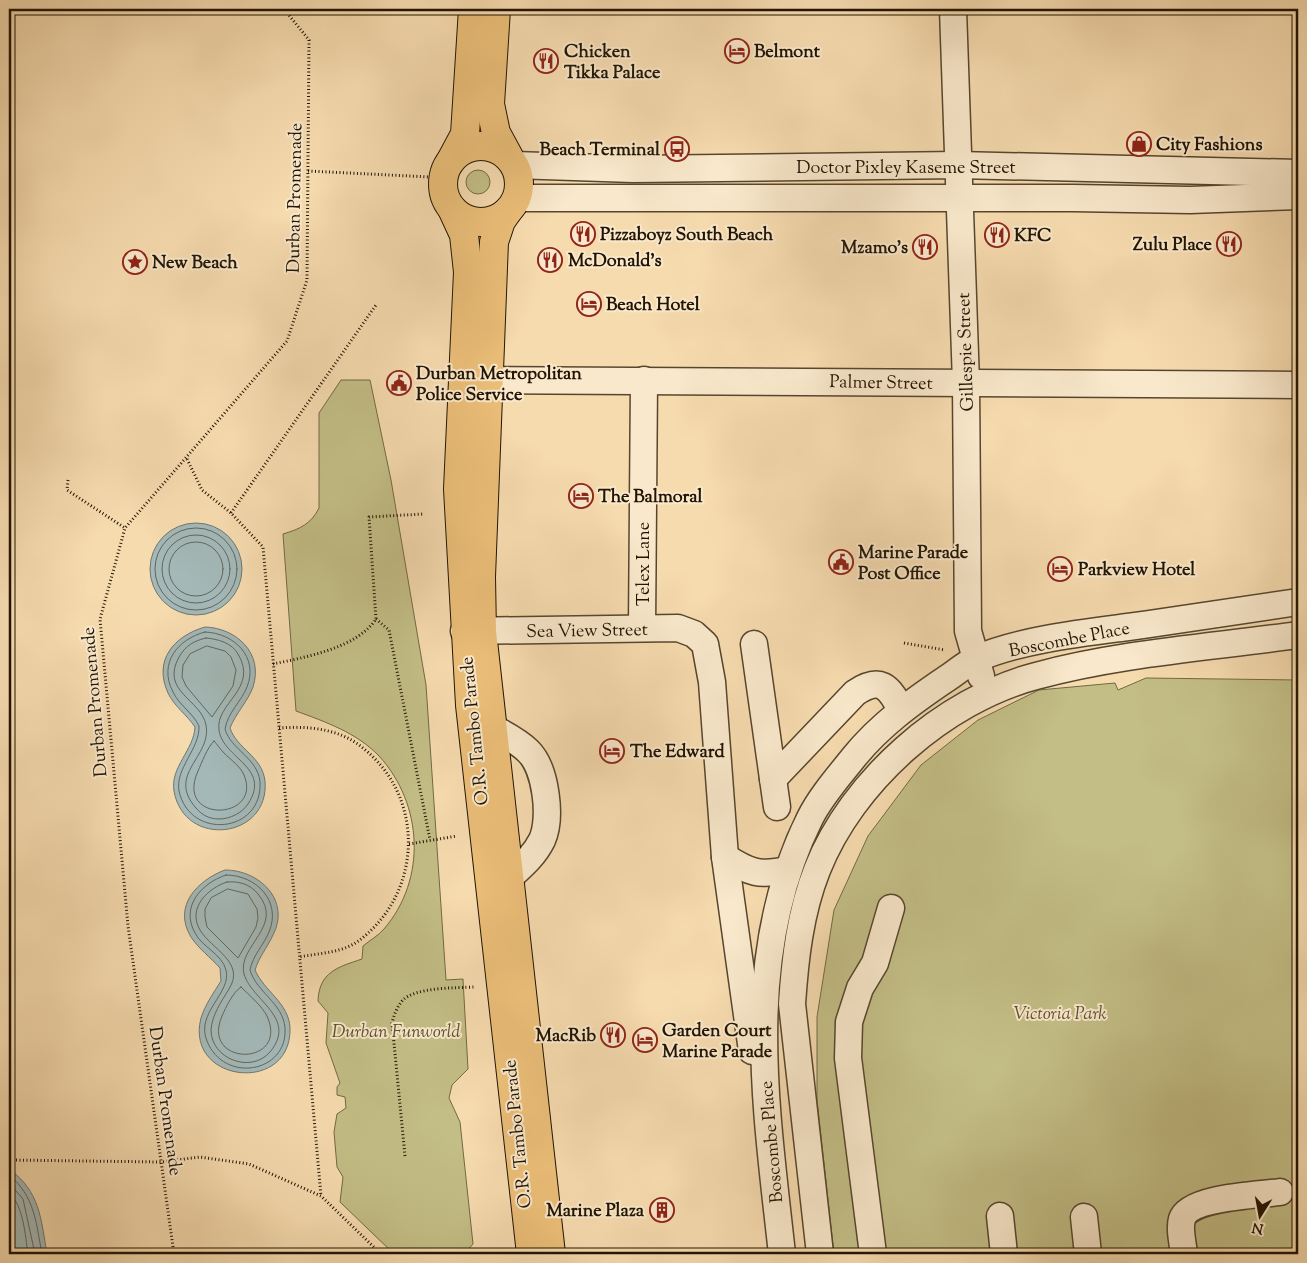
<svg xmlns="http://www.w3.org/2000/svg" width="1307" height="1263" viewBox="0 0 1307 1263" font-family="'Sorts Mill Goudy',serif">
<rect width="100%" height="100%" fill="#f6dbaf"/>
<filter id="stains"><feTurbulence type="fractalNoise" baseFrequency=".004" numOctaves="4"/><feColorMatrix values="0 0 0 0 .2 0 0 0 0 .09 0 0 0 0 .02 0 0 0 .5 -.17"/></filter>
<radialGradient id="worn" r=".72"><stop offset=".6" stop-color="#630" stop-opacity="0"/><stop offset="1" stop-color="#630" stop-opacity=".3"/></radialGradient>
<!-- green -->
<g fill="#c3be86" stroke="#726944">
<circle cx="478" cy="182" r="12"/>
<path d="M341 380H370L391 480 426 685 446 980 463 979 468 1069 452 1085 449 1098 460 1122 473 1244 464 1254H394L340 1202 343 1177 337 1167 334 1132 337 1114 346 1108 345 1097 337 1095V1087L340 1083 326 1043 328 1013 318 1001C319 972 338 967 362 959L363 946C370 940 378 936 384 929 427 879 423 804 379 756 357 733 326 722 296 711L283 534C300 529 311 524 319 508V413Z"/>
<polygon points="1146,678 1298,680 1298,1254 834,1254 817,1100 817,1017 834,910 868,836 921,765 978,720 1039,690 1115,683 1118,690"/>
</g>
<!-- water -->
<g fill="#a3b8b7" stroke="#6f766f">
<circle cx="196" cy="569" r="46"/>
<path d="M205 627C236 628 264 653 253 687 248 701 236 713 230 728 237 749 262 756 265 781 270 839 184 849 174 791 170 767 194 750 195 727 187 715 174 706 168 693 153 660 174 636 205 627Z"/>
<path d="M225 870C259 870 291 900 273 935 267 948 259 957 255 970 264 991 289 1003 290 1028 292 1095 184 1083 201 1018 205 1005 214 992 221 981L220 968C211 958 198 948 191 937 172 906 198 880 225 870Z"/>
<path d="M9 1169C40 1191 41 1219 47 1254H9Z"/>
</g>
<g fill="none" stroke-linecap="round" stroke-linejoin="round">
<!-- shore -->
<g stroke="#62665d" stroke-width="1">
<circle cx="196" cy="569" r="41"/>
<circle cx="196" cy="569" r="34"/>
<circle cx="196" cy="569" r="27"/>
<path d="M205 632C234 633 259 657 247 687 241 702 228 712 225 729 231 750 258 758 260 782 263 833 190 841 179 791 175 768 200 749 199 726 193 713 179 705 173 692 158 663 178 639 205 632Z"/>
<path d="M206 638C218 639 232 643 238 654 259 689 215 703 219 730 223 759 272 767 248 804 242 813 230 819 219 819 209 819 202 815 196 808 166 774 212 757 206 725 201 699 160 692 179 657 186 645 194 641 206 638Z"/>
<polygon points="207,646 225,651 231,657 236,670 233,686 212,717 186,686 182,677 183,665 190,654"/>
<path d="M214 741C217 744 220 749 224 753 230 759 241 767 244 775 263 821 174 824 198 771 202 762 207 748 214 741Z"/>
<path d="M226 875C256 875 282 901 269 932 263 946 253 955 250 970 257 993 283 1003 285 1028 288 1073 224 1084 207 1041 195 1013 232 993 226 970 222 954 202 947 195 933 180 906 202 883 226 875Z"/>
<path d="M227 882C239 881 250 884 258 894 285 926 237 946 244 974 252 1001 298 1018 270 1052 251 1074 211 1059 211 1030 212 1015 221 1002 229 989 246 962 211 949 200 930 187 908 208 888 227 882Z"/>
<polygon points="228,889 248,894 257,909 258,918 256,927 238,958 207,927 205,917 205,909 211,898"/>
<path d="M241 987C249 995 262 1006 267 1016 290 1067 200 1067 222 1016 226 1007 233 992 241 987Z"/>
<path d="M9 1175C35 1196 36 1223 42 1254"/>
<polyline points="9,1183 23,1199 35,1254"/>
<path d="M9 1192C24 1207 25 1235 28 1254"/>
</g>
<defs>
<g id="minor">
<polyline points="953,9 966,383 968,631 981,676"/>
<polyline points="514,165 633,169 958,165 1298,173"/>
<polyline points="517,198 1073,198 1190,200 1298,196"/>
<polyline points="467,380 1298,385"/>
<polyline points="642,628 644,380"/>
<polyline points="464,631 678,628 694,634 705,644 712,682 725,857 752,1051"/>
<polyline points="754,644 777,807"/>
<path d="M493 728C505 735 518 741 528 751 546 768 552 818 542 840 534 856 522 866 509 878"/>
<path d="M773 779 855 693C880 676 889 686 901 710"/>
<path d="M725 857C750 873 759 876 788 870"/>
<polyline points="1000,1216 1004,1254"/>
<polyline points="1084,1217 1088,1254"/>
<path d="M782 1254C766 1107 741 956 810 818 821 796 839 776 854 757 880 725 912 702 946 679 956 673 965 664 976 659 1019 640 1082 633 1128 627 1185 619 1242 610 1298 602"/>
<path d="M820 1254 792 1004C795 959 800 913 817 870 852 781 944 700 1036 676 1120 653 1213 647 1298 635"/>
<polyline points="873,1254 848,1058 849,1022 860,988 875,963 891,908"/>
<path d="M1184 1254C1183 1244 1179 1229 1182 1219 1189 1197 1259 1195 1280 1192"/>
</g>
<g id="major">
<polyline points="496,9 490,104 496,133 509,157"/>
<circle cx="481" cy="184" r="38"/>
<polyline points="450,162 465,134 473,9"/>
<polyline points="452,209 464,235 468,272 458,489 470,705 531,1254"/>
<polyline points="508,211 501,221 494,242 481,577 482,632 551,1254"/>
</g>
</defs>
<!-- minor casing -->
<use href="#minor" stroke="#56462e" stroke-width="29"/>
<!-- major casing -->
<use href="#major" stroke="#211403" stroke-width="30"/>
<!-- path -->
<g stroke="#211403" stroke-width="3" stroke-dasharray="1 2.5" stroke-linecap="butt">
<polyline points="308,171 430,177"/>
<polyline points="187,459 202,490 231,513 263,547 321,1196"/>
<polyline points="68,480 67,490 125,528"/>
<polyline points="231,513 376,305"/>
<polyline points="376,619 389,630 430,840"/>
<polyline points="904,643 945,650"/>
<path d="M273 664C306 657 357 648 376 619L369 517 424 514"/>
<path d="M279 728C306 726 336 728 359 745 425 793 424 890 361 939 344 953 320 953 299 957"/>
<polyline points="409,844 457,836"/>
<path d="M405 1156 392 1023C394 1015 397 1007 402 1001 414 987 456 988 474 987"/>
<polyline points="9,1160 161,1162 200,1157 249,1164 321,1196 381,1254"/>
<polyline points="174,1254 128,926 100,619 125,528 287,341 307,280 309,40 284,9"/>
</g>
<!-- minor -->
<use href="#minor" stroke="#f9e8cb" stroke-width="26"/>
<!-- major -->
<use href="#major" stroke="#ebbe78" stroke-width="28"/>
</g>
<!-- icons -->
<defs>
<symbol id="hotel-ring" viewBox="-11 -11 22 22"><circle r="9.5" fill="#f9e8cb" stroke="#8f2418" stroke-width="1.5"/><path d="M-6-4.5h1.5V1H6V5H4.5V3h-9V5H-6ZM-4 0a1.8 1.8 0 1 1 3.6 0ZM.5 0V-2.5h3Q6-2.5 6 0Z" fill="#8f2418"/></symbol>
<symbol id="restaurant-ring" viewBox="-11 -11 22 22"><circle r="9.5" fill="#f9e8cb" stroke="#8f2418" stroke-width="1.5"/><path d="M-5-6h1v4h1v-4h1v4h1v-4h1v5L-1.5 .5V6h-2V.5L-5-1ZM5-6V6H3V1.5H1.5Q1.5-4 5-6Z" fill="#8f2418"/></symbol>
<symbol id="shop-ring" viewBox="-11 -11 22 22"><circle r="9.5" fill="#f9e8cb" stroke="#8f2418" stroke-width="1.5"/><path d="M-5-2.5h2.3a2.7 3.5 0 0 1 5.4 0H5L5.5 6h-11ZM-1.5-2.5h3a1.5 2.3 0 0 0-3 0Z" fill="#8f2418"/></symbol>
<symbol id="bus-ring" viewBox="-11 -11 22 22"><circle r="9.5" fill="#f9e8cb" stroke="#8f2418" stroke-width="1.5"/><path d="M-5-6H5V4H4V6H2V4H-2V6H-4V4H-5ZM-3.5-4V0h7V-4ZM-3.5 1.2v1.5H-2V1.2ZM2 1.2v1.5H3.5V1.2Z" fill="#8f2418"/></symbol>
<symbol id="sight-ring" viewBox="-11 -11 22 22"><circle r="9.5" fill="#f9e8cb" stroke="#8f2418" stroke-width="1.5"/><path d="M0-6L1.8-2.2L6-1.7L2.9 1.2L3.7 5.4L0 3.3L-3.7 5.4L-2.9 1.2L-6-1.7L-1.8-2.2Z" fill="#8f2418"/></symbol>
<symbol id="civic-ring" viewBox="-11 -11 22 22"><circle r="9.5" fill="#f9e8cb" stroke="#8f2418" stroke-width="1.5"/><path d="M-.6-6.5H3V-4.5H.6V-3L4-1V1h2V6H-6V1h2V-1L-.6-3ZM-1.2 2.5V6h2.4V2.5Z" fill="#8f2418"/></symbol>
<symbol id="building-ring" viewBox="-11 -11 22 22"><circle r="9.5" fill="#f9e8cb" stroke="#8f2418" stroke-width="1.5"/><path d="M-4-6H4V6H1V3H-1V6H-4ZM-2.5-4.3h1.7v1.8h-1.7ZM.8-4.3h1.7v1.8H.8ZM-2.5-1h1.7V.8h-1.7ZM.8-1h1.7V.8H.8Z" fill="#8f2418"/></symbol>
</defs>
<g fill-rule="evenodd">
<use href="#hotel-ring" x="723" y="37" width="28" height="28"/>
<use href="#restaurant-ring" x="532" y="47" width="28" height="28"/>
<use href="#shop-ring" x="1125" y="130" width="28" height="28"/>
<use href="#bus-ring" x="663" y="135" width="28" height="28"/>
<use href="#restaurant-ring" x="569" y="220" width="28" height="28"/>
<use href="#restaurant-ring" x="983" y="221" width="28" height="28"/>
<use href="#restaurant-ring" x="1215" y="230" width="28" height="28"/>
<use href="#restaurant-ring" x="911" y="233" width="28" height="28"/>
<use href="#restaurant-ring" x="536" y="246" width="28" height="28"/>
<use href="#sight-ring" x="121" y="248" width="28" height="28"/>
<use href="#hotel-ring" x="575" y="290" width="28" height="28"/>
<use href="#civic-ring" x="385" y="369" width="28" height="28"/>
<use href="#hotel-ring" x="567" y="482" width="28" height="28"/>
<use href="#civic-ring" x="827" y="548" width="28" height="28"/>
<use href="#hotel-ring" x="1046" y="555" width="28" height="28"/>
<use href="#hotel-ring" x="598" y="737" width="28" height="28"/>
<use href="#restaurant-ring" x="599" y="1021" width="28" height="28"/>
<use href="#hotel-ring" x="631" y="1026" width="28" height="28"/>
<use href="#building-ring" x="648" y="1196" width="28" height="28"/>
</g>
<g text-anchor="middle" stroke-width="4" stroke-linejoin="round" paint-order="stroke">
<!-- poi labels -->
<g font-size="18" font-weight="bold" fill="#211403" stroke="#f9e8cb" text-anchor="start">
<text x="564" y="57">Chicken<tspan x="564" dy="21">Tikka Palace</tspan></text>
<text x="754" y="57">Belmont</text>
<text x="1156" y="150">City Fashions</text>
<text x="660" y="155" text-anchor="end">Beach Terminal</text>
<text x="600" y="240">Pizzaboyz South Beach</text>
<text x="1014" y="241">KFC</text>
<text x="1212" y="250" text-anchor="end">Zulu Place</text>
<text x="908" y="253" text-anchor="end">Mzamo's</text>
<text x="568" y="266">McDonald's</text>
<text x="152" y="268">New Beach</text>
<text x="606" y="310">Beach Hotel</text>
<text x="416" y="379">Durban Metropolitan<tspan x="416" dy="21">Police Service</tspan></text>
<text x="598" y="502">The Balmoral</text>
<text x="858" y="558">Marine Parade<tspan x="858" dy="21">Post Office</tspan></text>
<text x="1078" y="575">Parkview Hotel</text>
<text x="630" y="757">The Edward</text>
<text x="662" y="1036">Garden Court<tspan x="662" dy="21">Marine Parade</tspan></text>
<text x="596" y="1041" text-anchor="end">MacRib</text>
<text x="644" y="1216" text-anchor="end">Marine Plaza</text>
</g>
<!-- street labels -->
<g font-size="18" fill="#211403" stroke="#f9e8cb">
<text x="906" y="173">Doctor Pixley Kaseme Street</text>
<text transform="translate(294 198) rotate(-89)" y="6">Durban Promenade</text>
<text transform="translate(965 352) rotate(-92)" y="6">Gillespie Street</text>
<text transform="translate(881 382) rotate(1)" y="6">Palmer Street</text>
<text transform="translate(643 564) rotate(-90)" y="6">Telex Lane</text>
<text transform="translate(587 630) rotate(-1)" y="6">Sea View Street</text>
<text transform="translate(1069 639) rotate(-11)" y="6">Boscombe Place</text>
<text transform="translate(94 702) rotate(-95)" y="6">Durban Promenade</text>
<text transform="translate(474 731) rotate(-96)" y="6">O.R. Tambo Parade</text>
<text transform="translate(166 1101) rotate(82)" y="6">Durban Promenade</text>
<text transform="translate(517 1134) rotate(-96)" y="6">O.R. Tambo Parade</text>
<text transform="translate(771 1142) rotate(-95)" y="6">Boscombe Place</text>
</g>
<!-- park labels -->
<g font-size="18" font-style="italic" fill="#5a5031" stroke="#f9e8cb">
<text x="1060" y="1019">Victoria Park</text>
<text x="396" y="1037">Durban Funworld</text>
</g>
</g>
<!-- margin -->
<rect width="1307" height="1263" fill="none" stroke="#f6dbaf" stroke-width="30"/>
<rect x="10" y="10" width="1287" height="1243" fill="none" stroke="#211403" stroke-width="2.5"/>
<rect x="15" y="15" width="1277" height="1233" fill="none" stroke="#211403"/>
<!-- north arrow -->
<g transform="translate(1260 1216) rotate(191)" stroke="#f9e8cb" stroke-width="4" paint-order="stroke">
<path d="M0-4L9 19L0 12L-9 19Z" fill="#211403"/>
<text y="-8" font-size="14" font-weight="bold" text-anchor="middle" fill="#211403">N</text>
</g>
<rect width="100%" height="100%" filter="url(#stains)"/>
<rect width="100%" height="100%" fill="url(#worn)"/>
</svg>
